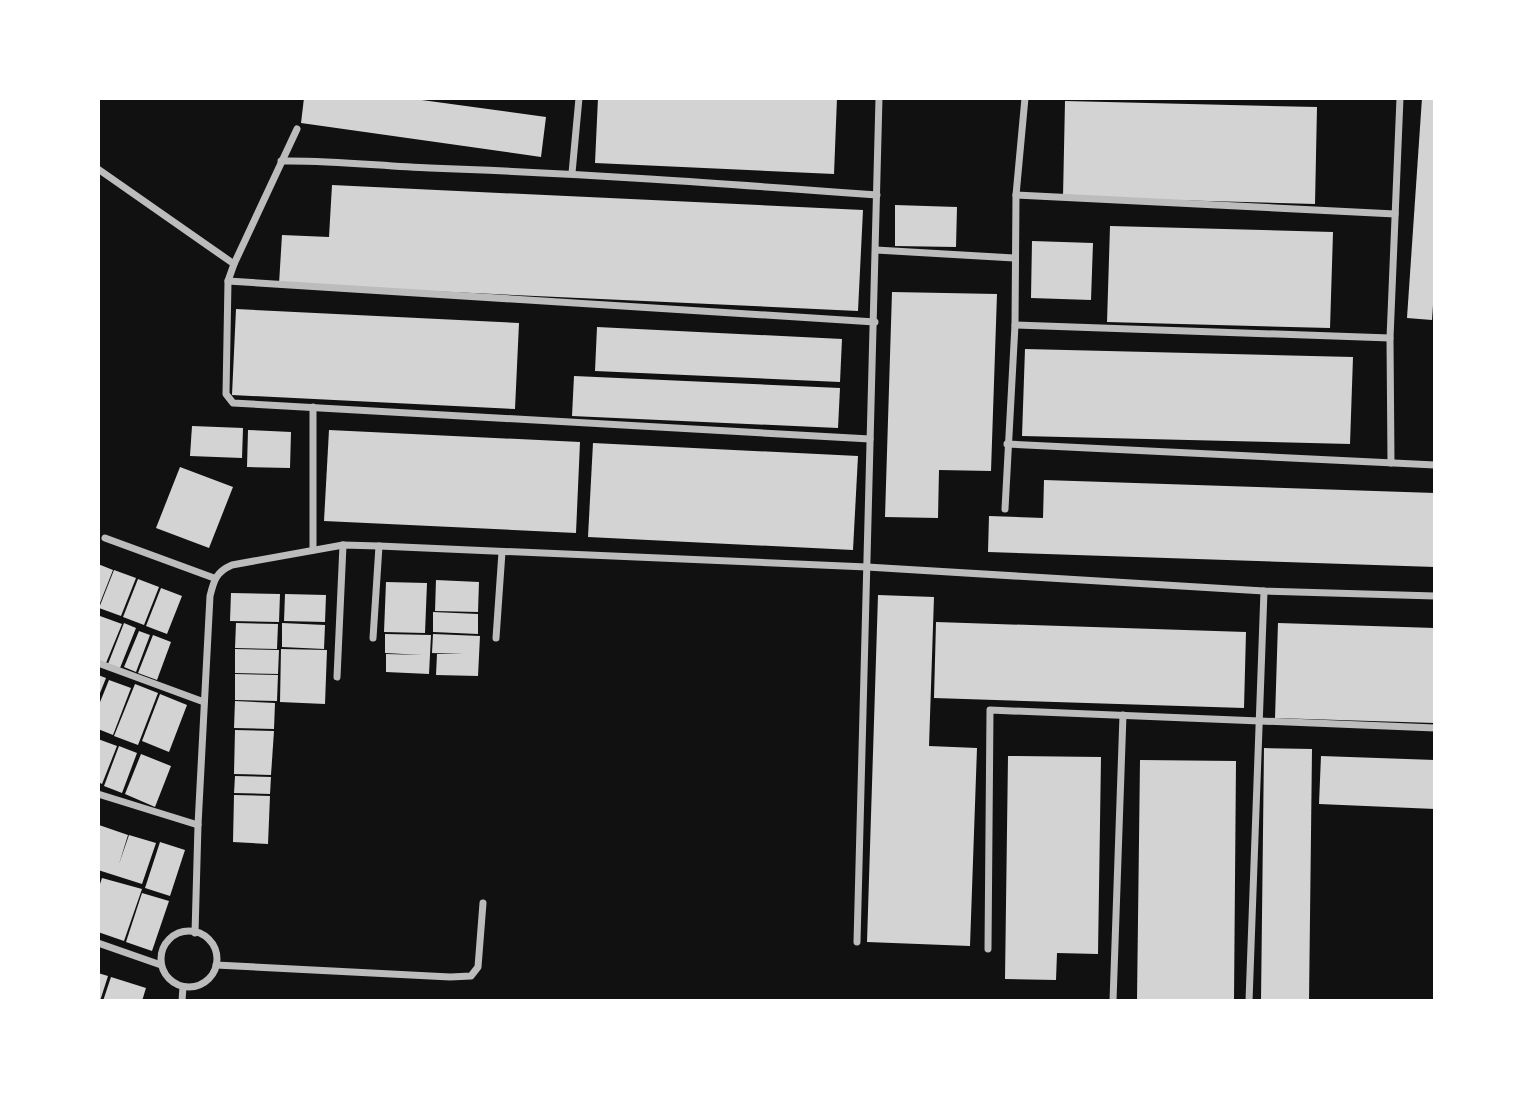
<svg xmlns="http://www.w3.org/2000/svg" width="1533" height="1099" viewBox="0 0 1533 1099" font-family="Jost,sans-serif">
<rect width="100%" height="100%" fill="#111"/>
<!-- building -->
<g fill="#d3d3d3">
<polygon points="304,98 407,98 546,117 541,157 301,123"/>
<polygon points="598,98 837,98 834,174 595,163"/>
<polygon points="1422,98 1435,98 1435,276 1432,320 1407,318"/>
<polygon points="1065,101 1317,107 1315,204 1063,197"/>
<polygon points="332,185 863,210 858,311 279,284 282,235 329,237"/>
<polygon points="895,205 957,207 956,247 895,246"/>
<polygon points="1110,226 1333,232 1330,328 1107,322"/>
<polygon points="1032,241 1093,243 1091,300 1031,298"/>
<polygon points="892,292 997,294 991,471 939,470 938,518 885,517"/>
<polygon points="236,309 519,323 515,409 232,395"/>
<polygon points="597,327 842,339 840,382 595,371"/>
<polygon points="1025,349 1353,357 1350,444 1022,436"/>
<polygon points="574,376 840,388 838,428 572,416"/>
<polygon points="192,426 243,428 242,458 190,456"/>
<polygon points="248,430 291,432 290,468 247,467"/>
<polygon points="329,430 580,442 576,533 324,521"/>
<polygon points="593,443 858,456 853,550 588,537"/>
<polygon points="180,467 233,487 209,548 156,528"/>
<polygon points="1044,480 1435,493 1435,567 988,552 989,516 1043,518"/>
<polygon points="98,564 113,570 98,608"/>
<polygon points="114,570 136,578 121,616 99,608"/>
<polygon points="138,579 159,587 144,625 123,617"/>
<polygon points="436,580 479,582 478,612 435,611"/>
<polygon points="386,582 427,583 425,633 384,632"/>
<polygon points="161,588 182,596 167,634 146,626"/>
<polygon points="231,593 280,594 279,622 230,621"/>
<polygon points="285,594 326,595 325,622 284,621"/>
<polygon points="878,595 934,597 929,746 977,748 970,946 867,942"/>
<polygon points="433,612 478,614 478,634 433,632"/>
<polygon points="100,616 122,624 106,663 98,660 98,622"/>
<polygon points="936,622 1246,632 1244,708 934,698"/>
<polygon points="124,623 136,628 120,668 108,664"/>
<polygon points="236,623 278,624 277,649 235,648"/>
<polygon points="282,623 325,625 324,649 282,647"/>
<polygon points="1278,623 1435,628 1435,723 1275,718"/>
<polygon points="139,631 150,635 136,672 124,667"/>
<polygon points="385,634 431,635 429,674 386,672 386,654 422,655 385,653"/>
<polygon points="433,634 480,636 478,676 436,675 437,654 463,654 432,653"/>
<polygon points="153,635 171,642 157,680 138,673"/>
<polygon points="235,649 279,650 278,674 235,673"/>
<polygon points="281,649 327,650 325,704 280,702"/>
<polygon points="235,674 278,675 277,701 235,700"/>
<polygon points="98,675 106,678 98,698"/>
<polygon points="109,680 131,688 113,735 98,729 98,707"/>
<polygon points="135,684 158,693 138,745 114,736"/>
<polygon points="160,694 187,705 169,752 142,741"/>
<polygon points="235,701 275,703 274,729 234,728"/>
<polygon points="235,730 274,731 271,775 234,774"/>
<polygon points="98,739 117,746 102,784 98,782"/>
<polygon points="119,746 137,753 122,793 104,786"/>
<polygon points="1264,748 1312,749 1309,1001 1261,1001"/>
<polygon points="141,754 171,766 155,807 125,794"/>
<polygon points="1008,756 1101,757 1098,954 1057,953 1056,980 1005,979"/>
<polygon points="1321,756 1435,760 1435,809 1319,804"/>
<polygon points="1140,760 1236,761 1234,1001 1137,1001"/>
<polygon points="235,776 271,777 270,794 234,793"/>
<polygon points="234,795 270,796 268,844 233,842"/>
<polygon points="99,825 128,835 119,864 129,835 156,843 142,884 98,870"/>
<polygon points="160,842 185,850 170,896 145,888"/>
<polygon points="102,878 142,889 124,941 98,932 98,890"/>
<polygon points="142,893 169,901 152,951 126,942"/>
<polygon points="98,973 108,976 100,1001 98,1001"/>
<polygon points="111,977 146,988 142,1001 103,1001"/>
</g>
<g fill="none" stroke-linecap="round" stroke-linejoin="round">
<!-- minor -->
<g stroke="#bcbcbc" stroke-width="7">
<polyline points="297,129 234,264 228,281 226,394 233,403 870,439"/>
<path d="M281 161C331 160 380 166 430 168 579 173 728 184 877 195"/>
<polyline points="98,169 234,264"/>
<polyline points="572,173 579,98"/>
<polyline points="1016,195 1395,214"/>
<polyline points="876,250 1014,258"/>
<polyline points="228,281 875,322"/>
<polyline points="1015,325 1390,338"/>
<polyline points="313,407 313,550"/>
<polyline points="1007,444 1435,465"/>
<polyline points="1391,463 1390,338 1400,98"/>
<polyline points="1005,509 1015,325 1016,195 1025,98"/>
<polyline points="105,538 214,578"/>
<polyline points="373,638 379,546"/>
<polyline points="496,638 502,552"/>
<polyline points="98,663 204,702"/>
<polyline points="337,677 343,545"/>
<polyline points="98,794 198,825"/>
<circle cx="189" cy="959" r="28"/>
<path d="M195 933 198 825 210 596C214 580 216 572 232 565L343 545 379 546 867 567 1264 591 1435 596"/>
<polyline points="857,942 879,98"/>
<polyline points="98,943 161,965"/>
<polyline points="988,949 990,710 1435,728"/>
<polyline points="216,965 450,977 471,976 478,967 483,903"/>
<polyline points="182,1001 183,987"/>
<polyline points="1113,1001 1123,715"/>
<polyline points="1249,1001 1264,591"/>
</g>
</g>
<!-- border -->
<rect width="1533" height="1099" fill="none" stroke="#ffffff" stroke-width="200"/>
</svg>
